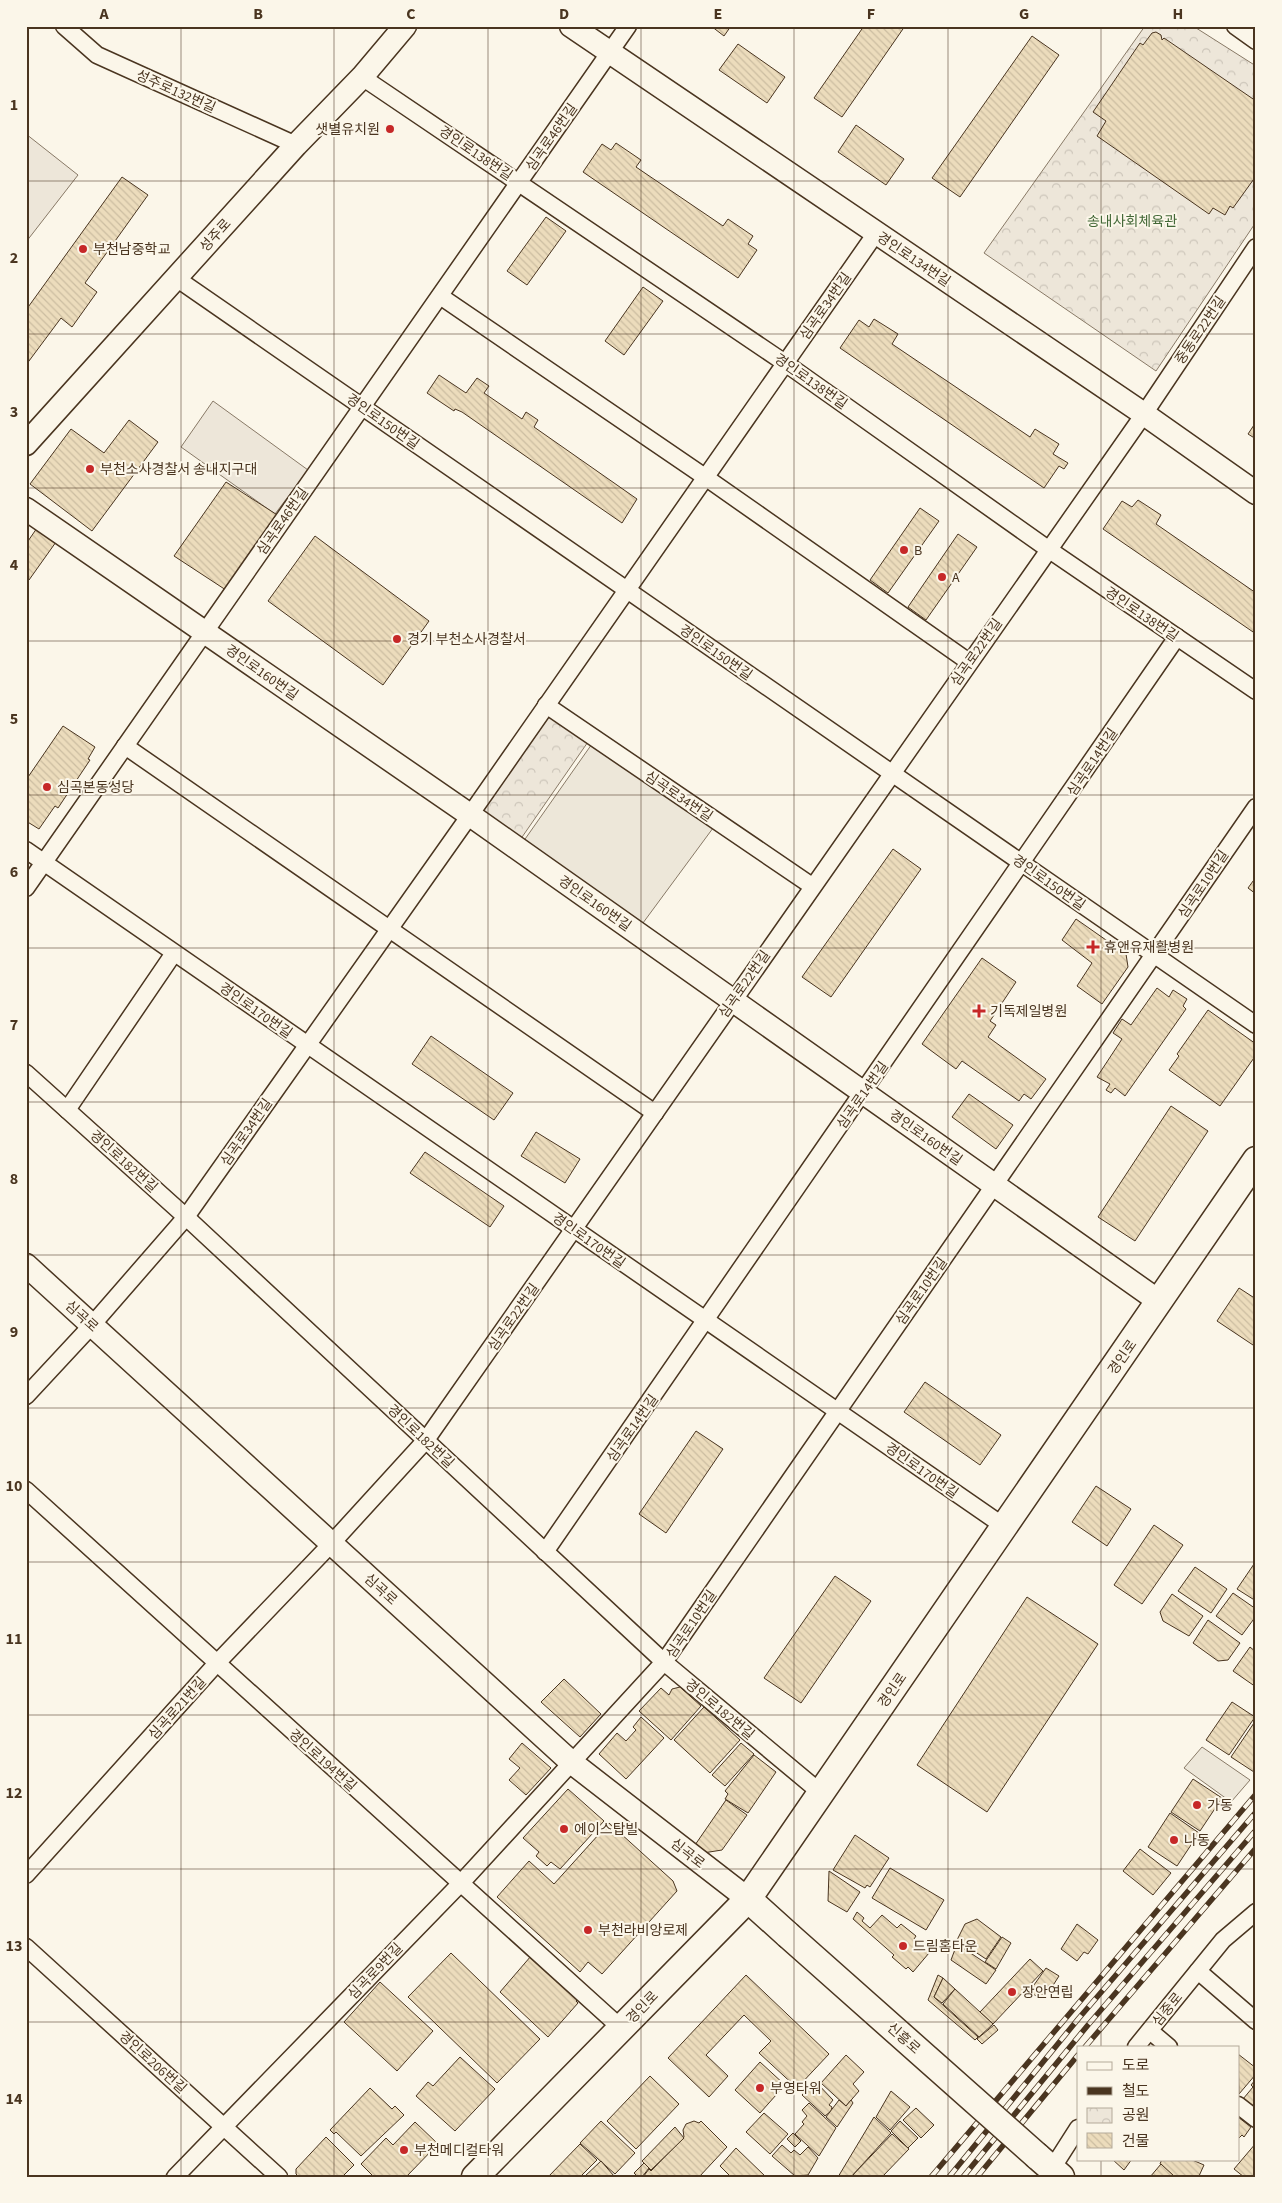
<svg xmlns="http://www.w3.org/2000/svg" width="1282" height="2203" viewBox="0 0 1282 2203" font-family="'Source Sans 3','Noto Sans KR',sans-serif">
<defs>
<pattern id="park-crowns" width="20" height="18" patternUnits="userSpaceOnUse" patternTransform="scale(1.25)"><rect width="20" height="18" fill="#ede6d9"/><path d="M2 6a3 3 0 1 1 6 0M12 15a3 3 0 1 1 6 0" fill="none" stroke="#cdc6ba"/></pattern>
<pattern id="building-back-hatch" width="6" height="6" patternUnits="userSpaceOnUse" patternTransform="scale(1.25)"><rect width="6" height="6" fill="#ecdcbc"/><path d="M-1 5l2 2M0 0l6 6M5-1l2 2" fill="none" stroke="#ccbda1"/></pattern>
</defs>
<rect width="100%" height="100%" fill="#fbf6e9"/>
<!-- park -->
<g fill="url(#park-crowns)" stroke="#887966">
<polygon points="1145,26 1193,26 1256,66 1256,222 1156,371 984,253"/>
<polygon points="549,712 590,739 520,840 478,811"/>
</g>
<!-- garden -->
<g fill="#ede6d9" stroke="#887966">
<polygon points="26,134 78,175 26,242"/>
<polygon points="213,401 308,470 275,514 181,447"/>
</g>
<!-- parking -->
<g fill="#ede7d9" stroke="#887966">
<polygon points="594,741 716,824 640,927 523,842"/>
<polygon points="1202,1747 1250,1780 1231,1802 1184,1768"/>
</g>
<!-- building -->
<g fill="url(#building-back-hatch)" stroke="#4a3520">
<polygon points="711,26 731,26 724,36"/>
<polygon points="864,26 905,26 842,117 814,98"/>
<polygon points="1156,32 1161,35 1162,40 1164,38 1256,101 1256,176 1233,208 1230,206 1225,215 1213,208 1209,214 1097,136 1106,121 1093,112 1140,43 1143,45 1152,33"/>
<polygon points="1032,36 1059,55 960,197 932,178"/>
<polygon points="738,44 785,77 767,103 719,70"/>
<polygon points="856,125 904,159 886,185 838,152"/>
<polygon points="616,143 641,160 636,167 723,226 728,219 753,236 748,244 757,250 738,278 583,172 602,144 611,150"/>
<polygon points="122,177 148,195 85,283 97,292 72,327 61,318 26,365 26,310"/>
<polygon points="546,217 566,231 527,285 507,271"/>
<polygon points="643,287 663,301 624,355 605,341"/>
<polygon points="874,319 898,334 892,344 1030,437 1035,429 1059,444 1053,454 1068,463 1064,469 1059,466 1044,488 840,348 859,320 869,327"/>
<polygon points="439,375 466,393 477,378 489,386 484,393 522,419 526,412 538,420 534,427 637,499 622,523 462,412 455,409 454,411 427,393"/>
<polygon points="129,420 158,442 92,531 30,484 71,429 104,453"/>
<polygon points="1256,422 1256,439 1248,434"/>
<polygon points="226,482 282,518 232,594 174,556"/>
<polygon points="1138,500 1161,515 1156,524 1256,593 1256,634 1103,529 1122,501 1132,507"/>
<polygon points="920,508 939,521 888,593 870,580"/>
<polygon points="37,528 56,542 29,580 26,578 26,544"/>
<polygon points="958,534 977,547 926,620 908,607"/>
<polygon points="315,536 429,621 383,685 268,601"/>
<polygon points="63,726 95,747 88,759 90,760 58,808 55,806 39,829 26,821 26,780"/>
<polygon points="893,849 921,869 831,997 802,977"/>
<polygon points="1256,877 1256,894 1248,888"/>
<polygon points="1076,919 1126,954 1128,967 1102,1004 1077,986 1092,963 1062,940"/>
<polygon points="982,958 1016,982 990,1021 996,1025 988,1037 1046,1079 1031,1099 1024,1094 1019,1101 962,1061 956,1069 922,1044"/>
<polygon points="1157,988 1169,997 1173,990 1187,999 1183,1006 1186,1009 1125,1096 1115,1088 1111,1093 1106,1090 1110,1084 1097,1077 1122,1039 1113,1033 1122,1019 1131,1025"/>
<polygon points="1208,1010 1256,1044 1256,1055 1220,1106 1169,1070 1179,1056 1177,1054"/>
<polygon points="431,1036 513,1093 494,1120 412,1064"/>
<polygon points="969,1094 1013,1125 996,1149 952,1117"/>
<polygon points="1171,1106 1208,1131 1135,1241 1098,1217"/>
<polygon points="536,1132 580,1159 565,1183 521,1156"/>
<polygon points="425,1152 504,1206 490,1227 410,1173"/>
<polygon points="1239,1288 1256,1299 1256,1347 1217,1321"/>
<polygon points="925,1382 1001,1435 980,1465 904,1412"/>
<polygon points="696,1431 723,1449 666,1533 639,1514"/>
<polygon points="1096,1486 1131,1509 1107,1546 1072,1522"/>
<polygon points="1154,1525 1183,1545 1142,1604 1114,1585"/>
<polygon points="1254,1564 1256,1565 1256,1601 1237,1589"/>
<polygon points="1195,1567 1227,1589 1211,1613 1178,1591"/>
<polygon points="835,1576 871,1601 801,1703 764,1678"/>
<polygon points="1233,1593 1256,1609 1256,1616 1242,1635 1216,1616"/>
<polygon points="1172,1594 1203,1616 1189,1636 1163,1621 1160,1612"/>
<polygon points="1027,1597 1098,1644 987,1812 917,1765"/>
<polygon points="1208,1620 1240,1643 1228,1660 1218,1661 1193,1643"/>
<polygon points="1250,1647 1256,1652 1256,1687 1233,1671"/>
<polygon points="564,1679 601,1714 580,1737 541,1702"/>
<polygon points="680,1687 701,1706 671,1740 639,1711 661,1688 669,1695 672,1689"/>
<polygon points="1232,1702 1255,1717 1229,1755 1206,1740"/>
<polygon points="704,1707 740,1740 710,1773 674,1740"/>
<polygon points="641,1717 664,1738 626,1779 599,1754 617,1733 626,1741 636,1730 633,1727"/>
<polygon points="1256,1720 1256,1769 1254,1772 1231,1757"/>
<polygon points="522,1743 551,1768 526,1795 509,1780 520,1768 509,1759"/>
<polygon points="741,1743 754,1754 725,1786 712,1775"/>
<polygon points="754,1755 776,1772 748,1813 725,1799 728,1794 725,1791"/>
<polygon points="1193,1779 1222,1798 1200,1831 1171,1812"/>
<polygon points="568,1789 604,1821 560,1869 551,1862 547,1866 536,1856 539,1852 523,1838"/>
<polygon points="726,1800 747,1815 722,1850 703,1853 695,1845"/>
<polygon points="1170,1813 1199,1833 1177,1866 1148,1847"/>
<polygon points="609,1823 673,1881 677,1891 602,1974 588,1962 580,1972 497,1897 529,1861 554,1884"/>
<polygon points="855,1835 889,1858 870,1887 867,1885 865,1888 833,1870"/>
<polygon points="1140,1849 1171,1873 1153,1895 1123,1871"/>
<polygon points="890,1868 944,1900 926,1930 872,1898"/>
<polygon points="829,1871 860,1892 847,1912 828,1901"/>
<polygon points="857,1912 864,1918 862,1921 870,1928 882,1915 897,1928 901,1924 916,1936 914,1939 929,1953 913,1972 908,1967 906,1969 892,1957 894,1955 853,1919"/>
<polygon points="977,1919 1001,1937 986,1959 957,1940 965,1924"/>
<polygon points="1077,1924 1098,1940 1088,1954 1084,1952 1077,1961 1061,1949"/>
<polygon points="1002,1937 1011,1943 996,1969 985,1962"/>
<polygon points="957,1944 996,1970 986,1984 951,1960"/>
<polygon points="451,1953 540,2039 497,2083 408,1997"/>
<polygon points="531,1956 578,1999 576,2001 578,2003 548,2037 500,1992"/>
<polygon points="1030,1959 1043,1971 993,2024 980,2012"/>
<polygon points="1046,1968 1059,1976 1052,1987 1049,1985 1040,1998 1029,1992"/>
<polygon points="746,1975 829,2054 797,2088 759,2053 771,2041 744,2015 706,2055 728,2076 709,2097 668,2058"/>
<polygon points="938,1975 943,1978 934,1997 978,2037 975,2040 928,2000"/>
<polygon points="943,1978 955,1989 942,2003 934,1997"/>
<polygon points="380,1982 433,2031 397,2071 344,2022"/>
<polygon points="955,1989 993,2024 979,2037 943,2004"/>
<polygon points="994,2025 998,2030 982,2044 977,2039"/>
<polygon points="1238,2054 1256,2068 1256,2074 1239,2094"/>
<polygon points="846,2055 864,2072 853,2084 859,2091 846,2106 821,2083"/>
<polygon points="460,2057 495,2089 455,2131 416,2096 428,2082 433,2086"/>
<polygon points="760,2062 785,2085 760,2113 735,2090"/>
<polygon points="650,2076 679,2104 636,2149 607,2121"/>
<polygon points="1256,2079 1256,2109 1243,2099 1253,2087 1251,2085"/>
<polygon points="815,2081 833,2100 829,2105 832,2107 831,2111 825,2116 802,2095"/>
<polygon points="370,2088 392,2109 395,2106 404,2115 361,2156 336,2132 334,2134 330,2130"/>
<polygon points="891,2091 910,2107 890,2130 876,2117"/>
<polygon points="839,2100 846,2106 851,2100 853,2103 837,2127 826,2117"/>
<polygon points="809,2103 836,2128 819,2156 795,2134 804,2124 802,2122 807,2116 802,2110"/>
<polygon points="916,2108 934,2125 921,2138 903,2120"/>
<polygon points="764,2113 788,2134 770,2154 746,2132"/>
<polygon points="874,2117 891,2133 851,2177 838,2177"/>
<polygon points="1238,2117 1251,2127 1244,2137 1242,2135 1238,2139"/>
<polygon points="601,2121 635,2153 615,2174 580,2143"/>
<polygon points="694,2121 699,2123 701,2121 727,2147 699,2177 643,2177 649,2169 651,2171 684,2137 683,2130 686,2124"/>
<polygon points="900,2121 918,2138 908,2148 891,2131"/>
<polygon points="415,2122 438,2144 406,2177 374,2177 361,2164 386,2138 393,2145"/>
<polygon points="675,2127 684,2138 651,2170 642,2161"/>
<polygon points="793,2133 801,2141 795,2147 787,2139"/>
<polygon points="892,2134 909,2149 882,2177 851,2177"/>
<polygon points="326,2137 354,2165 342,2177 299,2177 296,2174 296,2169"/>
<polygon points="1256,2143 1256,2175 1254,2177 1244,2177 1234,2169"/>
<polygon points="580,2144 597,2160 580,2177 548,2177"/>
<polygon points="782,2145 791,2153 794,2150 800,2155 808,2147 818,2158 808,2175 795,2176 772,2156"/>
<polygon points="736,2148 766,2177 731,2177 720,2166"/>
<polygon points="1112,2159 1132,2159 1124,2170"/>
<polygon points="1162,2159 1190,2159 1204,2165 1199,2176 1201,2177 1175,2177 1160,2164"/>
<polygon points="601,2161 614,2176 584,2177"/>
<polygon points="644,2163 649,2168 642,2177 638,2177 634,2173"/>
<polygon points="1161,2164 1175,2177 1150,2177"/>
</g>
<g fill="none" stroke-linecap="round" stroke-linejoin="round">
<defs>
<g id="street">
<polyline points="64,26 97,55 296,145"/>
<polyline points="1235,26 1256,41"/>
<polyline points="362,77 785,363 1048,549 1256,691"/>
<polyline points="176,278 1256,1025"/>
<polyline points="440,296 705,477 969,662"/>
<polyline points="546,705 812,886"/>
<polyline points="125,746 655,1113"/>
<polyline points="26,850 1005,1527"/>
<polyline points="26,888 628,26"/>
<polyline points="26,1073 186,1217 664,1662 821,1793"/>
<polyline points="67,1110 174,953"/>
<polyline points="26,1396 92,1325 186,1217 470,815 876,233"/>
<polyline points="26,1490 621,2028"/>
<polyline points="545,1552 1177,637"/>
<polyline points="26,1875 217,1663 331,1544 426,1440 1144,414 1256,247"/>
<polyline points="26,1947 279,2177"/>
<polyline points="1198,1971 1256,2021"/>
<polyline points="1150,2031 1169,2047"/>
<polyline points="1136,2047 1223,1940 1256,1912"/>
<polyline points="1238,2105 1256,2119"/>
<polyline points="1048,2175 1078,2128"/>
<polyline points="175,2177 461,1883 664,1662 1256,807"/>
</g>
<g id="secondary">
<polyline points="571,26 1144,414 1256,493"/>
<polyline points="26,444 296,145 362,77 405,26"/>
<polyline points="26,509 470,815 1160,1302"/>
<polyline points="26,1265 571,1762 748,1899"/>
</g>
<g id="primary">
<polyline points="748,1899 788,1935"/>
<polyline points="1037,2156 1061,2177"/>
<polyline points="475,2177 748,1899 1256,1160"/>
</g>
</defs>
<!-- street casing -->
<use href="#street" stroke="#4a3520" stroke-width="19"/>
<!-- secondary casing -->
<use href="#secondary" stroke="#4a3520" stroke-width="25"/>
<!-- primary casing -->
<use href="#primary" stroke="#4a3520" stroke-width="29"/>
<!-- street -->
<use href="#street" stroke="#fbf6e9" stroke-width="16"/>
<!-- secondary -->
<use href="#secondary" stroke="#fbf6e9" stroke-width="22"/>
<!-- primary -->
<use href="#primary" stroke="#fbf6e9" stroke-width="26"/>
<defs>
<g id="rail">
<polyline points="1085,2047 1256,1848"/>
<polyline points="931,2177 1256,1794"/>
<polyline points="949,2177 1079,2018 1256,1812"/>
<polyline points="963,2177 1088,2025 1256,1830"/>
<polyline points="977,2177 1078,2055"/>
</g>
</defs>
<!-- rail casing -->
<use href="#rail" stroke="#4a3520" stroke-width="5.5"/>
<!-- rail -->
<use href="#rail" stroke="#fbf6e9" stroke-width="4" stroke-dasharray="11" stroke-linecap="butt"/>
<defs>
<polyline id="primary-bridge" points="788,1935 1037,2156"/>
</defs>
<!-- primary-bridge casing -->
<use href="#primary-bridge" stroke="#4a3520" stroke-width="29" stroke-linecap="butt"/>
<!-- primary-bridge -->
<use href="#primary-bridge" stroke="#fbf6e9" stroke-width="26"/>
</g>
<!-- grid -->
<path fill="none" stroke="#4a3520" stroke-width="1" stroke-opacity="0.55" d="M181 26V2177M334 26V2177M488 26V2177M641 26V2177M794 26V2177M948 26V2177M1101 26V2047M26 181H1256M26 334H1256M26 488H1256M26 641H1256M26 795H1256M26 948H1256M26 1102H1256M26 1255H1256M26 1408H1256M26 1562H1256M26 1715H1256M26 1869H1256M26 2022H1256M1101 2159V2177"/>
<!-- markers -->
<g fill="#c62828" stroke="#fbf6e9" stroke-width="2">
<circle cx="390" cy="129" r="5"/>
<circle cx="83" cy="249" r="5"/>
<circle cx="90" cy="469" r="5"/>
<circle cx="904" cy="550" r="5"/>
<circle cx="942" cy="577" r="5"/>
<circle cx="397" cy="639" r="5"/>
<circle cx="47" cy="787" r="5"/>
<path d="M1090.5 939.5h5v5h5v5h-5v5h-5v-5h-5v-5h5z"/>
<path d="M976.5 1003.5h5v5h5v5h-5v5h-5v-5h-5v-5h5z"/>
<circle cx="1197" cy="1805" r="5"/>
<circle cx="564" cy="1829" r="5"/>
<circle cx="1174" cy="1840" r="5"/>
<circle cx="588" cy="1930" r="5"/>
<circle cx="903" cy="1946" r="5"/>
<circle cx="1012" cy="1992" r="5"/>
<circle cx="760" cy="2088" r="5"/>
<circle cx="404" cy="2150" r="5"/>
</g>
<g text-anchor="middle" stroke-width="4" stroke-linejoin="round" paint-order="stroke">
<!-- street labels -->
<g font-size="14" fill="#4a3520" stroke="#fbf6e9">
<text transform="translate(176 91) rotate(24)" y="5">성주로132번길</text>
<text transform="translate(551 137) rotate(-55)" y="5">심곡로46번길</text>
<text transform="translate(476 153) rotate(34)" y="5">경인로138번길</text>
<text transform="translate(215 235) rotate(-48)" y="5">성주로</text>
<text transform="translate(914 259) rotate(34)" y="5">경인로134번길</text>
<text transform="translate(825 306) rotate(-55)" y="5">심곡로34번길</text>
<text transform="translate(1200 330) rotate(-56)" y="5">중동로22번길</text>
<text transform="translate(811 381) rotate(35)" y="5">경인로138번길</text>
<text transform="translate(383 421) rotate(35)" y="5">경인로150번길</text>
<text transform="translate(282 521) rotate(-55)" y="5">심곡로46번길</text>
<text transform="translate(1142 614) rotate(34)" y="5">경인로138번길</text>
<text transform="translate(716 652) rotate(35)" y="5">경인로150번길</text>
<text transform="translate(976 652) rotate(-55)" y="5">심곡로22번길</text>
<text transform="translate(262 672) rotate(35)" y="5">경인로160번길</text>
<text transform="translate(1092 762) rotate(-56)" y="5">심곡로14번길</text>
<text transform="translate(679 796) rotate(34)" y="5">심곡로34번길</text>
<text transform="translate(1049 882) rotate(35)" y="5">경인로150번길</text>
<text transform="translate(1203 884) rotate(-56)" y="5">심곡로10번길</text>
<text transform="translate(595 903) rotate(35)" y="5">경인로160번길</text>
<text transform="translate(744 984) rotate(-55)" y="5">심곡로22번길</text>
<text transform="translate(256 1010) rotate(35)" y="5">경인로170번길</text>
<text transform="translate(862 1095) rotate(-55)" y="5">심곡로14번길</text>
<text transform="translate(246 1132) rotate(-55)" y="5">심곡로34번길</text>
<text transform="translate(926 1137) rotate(35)" y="5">경인로160번길</text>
<text transform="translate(124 1161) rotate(42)" y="5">경인로182번길</text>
<text transform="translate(589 1240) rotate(35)" y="5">경인로170번길</text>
<text transform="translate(921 1291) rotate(-55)" y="5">심곡로10번길</text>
<text transform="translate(82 1316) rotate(42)" y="5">심곡로</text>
<text transform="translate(513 1317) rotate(-55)" y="5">심곡로22번길</text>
<text transform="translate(1122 1357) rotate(-55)" y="5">경인로</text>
<text transform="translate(632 1428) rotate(-55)" y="5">심곡로14번길</text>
<text transform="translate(421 1436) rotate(43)" y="5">경인로182번길</text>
<text transform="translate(922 1470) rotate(35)" y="5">경인로170번길</text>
<text transform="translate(381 1589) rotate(42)" y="5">심곡로</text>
<text transform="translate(691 1624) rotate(-56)" y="5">심곡로10번길</text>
<text transform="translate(892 1690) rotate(-55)" y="5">경인로</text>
<text transform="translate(177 1708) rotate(-48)" y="5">심곡로21번길</text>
<text transform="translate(720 1709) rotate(40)" y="5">경인로182번길</text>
<text transform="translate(323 1760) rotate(42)" y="5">경인로194번길</text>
<text transform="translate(688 1853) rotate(38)" y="5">심곡로</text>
<text transform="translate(375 1971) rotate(-46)" y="5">심곡로9번길</text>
<text transform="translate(642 2007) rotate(-46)" y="5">경인로</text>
<text transform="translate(1167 2009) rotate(-51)" y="5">심중로</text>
<text transform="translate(904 2038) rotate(41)" y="5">신흥로</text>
<text transform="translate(153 2062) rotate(42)" y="5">경인로206번길</text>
</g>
<!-- poi labels -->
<g font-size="14" fill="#4a3520" stroke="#fbf6e9" text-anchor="start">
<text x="380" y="134" text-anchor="end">샛별유치원</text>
<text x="93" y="254">부천남중학교</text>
<text x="100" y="474">부천소사경찰서 송내지구대</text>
<text x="914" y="555">B</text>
<text x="952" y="582">A</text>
<text x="407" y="644">경기 부천소사경찰서</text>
<text x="57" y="792">심곡본동성당</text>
<text x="1104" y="952">휴앤유재활병원</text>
<text x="990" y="1016">기독제일병원</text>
<text x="1207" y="1810">가동</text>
<text x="574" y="1834">에이스탑빌</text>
<text x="1184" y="1845">나동</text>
<text x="598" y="1935">부천라비앙로제</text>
<text x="913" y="1951">드림홈타운</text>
<text x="1022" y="1997">장안연립</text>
<text x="770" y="2093">부영타워</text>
<text x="414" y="2155">부천메디컬타워</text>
</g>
<!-- park labels -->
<g font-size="14" fill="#436837" stroke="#fbf6e9">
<text x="1132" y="226">송내사회체육관</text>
</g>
</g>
<!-- border -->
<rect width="1282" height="2203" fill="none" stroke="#fbf6e9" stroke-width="55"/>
<!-- legend -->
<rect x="1077" y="2046" width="162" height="115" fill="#fbf6e9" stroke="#b4a999"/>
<rect x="1087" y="2062" width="25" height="8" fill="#fbf6e9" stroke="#b4a999"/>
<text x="1122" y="2070" font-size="15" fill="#4a3520">도로</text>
<rect x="1087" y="2087" width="25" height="8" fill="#4a3520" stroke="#b4a999"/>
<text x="1122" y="2096" font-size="15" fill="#4a3520">철도</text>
<rect x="1087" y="2108" width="25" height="15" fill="url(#park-crowns)" stroke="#b4a999"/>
<text x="1122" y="2120" font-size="15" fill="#4a3520">공원</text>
<rect x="1087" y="2133" width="25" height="15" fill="url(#building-back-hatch)" stroke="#b4a999"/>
<text x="1122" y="2146" font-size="15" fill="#4a3520">건물</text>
<rect x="28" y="28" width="1226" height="2148" fill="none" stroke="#4a3520" stroke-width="2"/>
<g font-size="16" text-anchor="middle" font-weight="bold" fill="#4a3520">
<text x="104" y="19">A</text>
<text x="258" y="19">B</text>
<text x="411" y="19">C</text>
<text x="564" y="19">D</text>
<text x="718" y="19">E</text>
<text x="871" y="19">F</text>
<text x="1024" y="19">G</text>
<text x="1178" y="19">H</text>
<text x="14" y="110">1</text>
<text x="14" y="263">2</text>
<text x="14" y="417">3</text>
<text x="14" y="570">4</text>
<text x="14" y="724">5</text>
<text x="14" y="877">6</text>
<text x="14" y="1030">7</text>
<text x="14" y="1184">8</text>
<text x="14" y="1337">9</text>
<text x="14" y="1491">10</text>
<text x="14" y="1644">11</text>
<text x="14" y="1798">12</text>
<text x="14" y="1951">13</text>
<text x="14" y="2104">14</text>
</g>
</svg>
